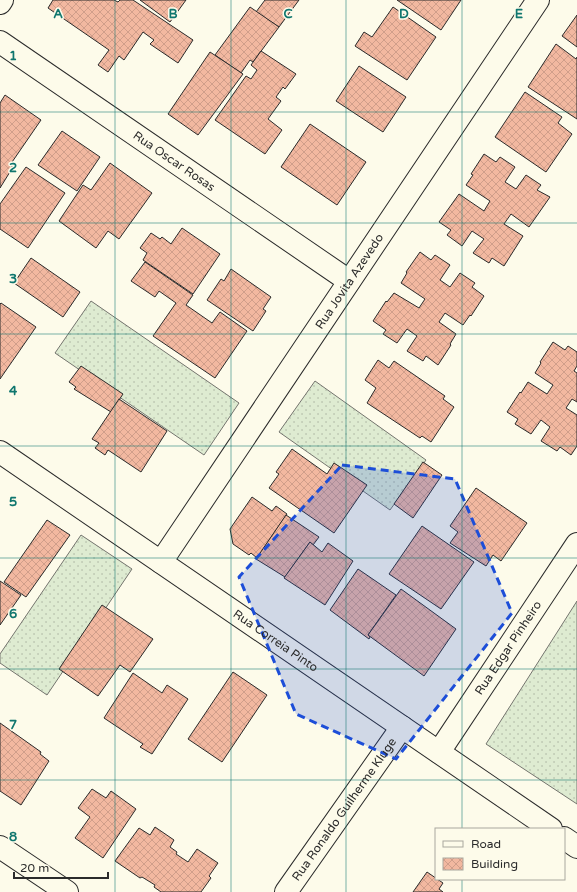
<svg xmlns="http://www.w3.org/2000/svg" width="577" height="892" viewBox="0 0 577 892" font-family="'Varela Round',sans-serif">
<defs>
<pattern id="grass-dots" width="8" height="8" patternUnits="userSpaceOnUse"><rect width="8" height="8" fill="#deebd1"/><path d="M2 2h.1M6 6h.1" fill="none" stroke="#bfcab4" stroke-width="1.8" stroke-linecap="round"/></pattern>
<pattern id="building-cross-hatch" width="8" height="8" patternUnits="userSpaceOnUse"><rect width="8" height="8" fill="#f2b8a0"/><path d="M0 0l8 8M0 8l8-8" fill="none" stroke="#d09e8a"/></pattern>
</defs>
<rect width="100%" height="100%" fill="#fdfbea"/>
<!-- grass -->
<g fill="url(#grass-dots)" stroke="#74746e">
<polygon points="91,301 239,403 204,455 55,353"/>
<polygon points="315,381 426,460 390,510 279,432"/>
<polygon points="81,535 132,569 47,695 0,663 0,654"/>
<polygon points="577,601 577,804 486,744"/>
</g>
<!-- building -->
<g fill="url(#building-cross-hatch)" stroke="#2b2b2b">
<polygon points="53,0 114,0 118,2 120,0 133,0 193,40 178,63 150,44 154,40 143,32 124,60 119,56 108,72 98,65 109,50 48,8"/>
<polygon points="140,0 186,0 170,22"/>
<polygon points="265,0 299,0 279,27 256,12"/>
<polygon points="397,0 461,0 441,30"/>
<polygon points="250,7 279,27 253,62 250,60 241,73 215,55"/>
<polygon points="393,7 436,37 407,80 355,46 364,32 372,37"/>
<polygon points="577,15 577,47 562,36"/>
<polygon points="556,44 576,59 577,57 577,119 528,87"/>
<polygon points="261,51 296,74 285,89 283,87 276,97 281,101 268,119 282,130 265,154 215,120 246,76 251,79 257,70 251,65"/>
<polygon points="210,52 243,74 198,135 168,114"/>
<polygon points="359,66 406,97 383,132 336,101"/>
<polygon points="525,92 562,117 558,123 572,134 546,172 495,137"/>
<polygon points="5,95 41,120 10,165 13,167 0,188 0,103"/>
<polygon points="310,124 366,162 337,205 281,167"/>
<polygon points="62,131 100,157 77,191 38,165"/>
<polygon points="484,154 496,162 500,157 515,167 505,182 516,189 526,175 541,185 537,190 550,197 529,227 511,214 504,224 523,236 504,266 492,258 489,263 473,253 484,239 472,231 462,246 447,235 451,230 439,222 459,194 484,211 490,201 466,185 473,175 471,174"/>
<polygon points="110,163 152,193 119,239 108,231 96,248 59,221 83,185 91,190"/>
<polygon points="26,167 65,193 28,248 0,229 0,204"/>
<polygon points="182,228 220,254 193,294 143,260 147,253 140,248 151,233 160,239 162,237 171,244"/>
<polygon points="420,252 431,260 435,255 450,265 440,280 450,287 460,273 475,283 472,287 484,296 471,316 470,315 463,325 445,313 439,322 456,334 450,344 451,345 438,365 426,356 423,361 407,351 417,336 407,329 397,343 383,334 386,330 373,321 386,301 387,302 394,293 419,308 425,299 401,283 407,273 406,272"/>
<polygon points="31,258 80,292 63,317 14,283"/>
<polygon points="145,262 193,295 186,305 212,323 220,312 247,331 215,378 153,336 176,303 159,291 155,297 131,281"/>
<polygon points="231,269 271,297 263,309 266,311 253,331 207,300 221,279 224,281"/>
<polygon points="1,303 36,327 0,379 0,304"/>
<polygon points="553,342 565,350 568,346 577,352 577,366 574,371 577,373 577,402 572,399 566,408 577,415 577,446 571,455 560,447 557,451 541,441 550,427 541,420 531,434 515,424 518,419 507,412 520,392 521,393 528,382 547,394 553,385 535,373 541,363 540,362"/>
<polygon points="378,360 389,368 394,361 445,396 443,399 454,407 431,442 422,436 420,438 367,403 376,388 365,380"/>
<polygon points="81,366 123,394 111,412 74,389 76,387 69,382"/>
<polygon points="119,399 167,431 141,472 108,450 105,455 95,448 99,443 92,439"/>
<polygon points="292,449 327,474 334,463 367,485 334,533 269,488 279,474 276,472"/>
<polygon points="423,462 442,475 413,518 394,504"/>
<polygon points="476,488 527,523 501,561 493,555 486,566 450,543 458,532 450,526"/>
<polygon points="252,497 272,511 276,506 287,514 257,558 251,553 249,555 233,544 230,529"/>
<polygon points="286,515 319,537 313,545 310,542 285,577 256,559"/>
<polygon points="47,520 70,535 26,597 4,582"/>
<polygon points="422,526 474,562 441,609 389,574"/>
<polygon points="310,542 322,552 328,543 353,561 325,605 284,578"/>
<polygon points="358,569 396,595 368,635 370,637 369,639 330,610"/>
<polygon points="0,581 21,595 0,625"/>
<polygon points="401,589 456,629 424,676 368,635"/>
<polygon points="102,605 153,639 130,672 120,665 98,696 59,669"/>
<polygon points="233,672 267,695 222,762 188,739"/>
<polygon points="133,673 162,693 167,685 188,699 152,754 140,747 143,744 104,718"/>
<polygon points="0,723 41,752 40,754 49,761 21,805 0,791"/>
<polygon points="92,789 106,798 111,791 136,809 103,858 75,838 90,817 78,808"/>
<polygon points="155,827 174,840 170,847 177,852 176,854 188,862 197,849 218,863 209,876 211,878 201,892 161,892 154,887 155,885 142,877 140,878 115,861 139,828 150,835"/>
<polygon points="427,872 443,883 439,889 443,892 413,892"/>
</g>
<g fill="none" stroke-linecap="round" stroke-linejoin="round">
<defs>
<g id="minor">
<polyline points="0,3 2,0"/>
<path id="s1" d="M0 42 349 281"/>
<path id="s2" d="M0 452 551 829"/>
<path id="s3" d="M161 562 538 0"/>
<path id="s4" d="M439 752 577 544"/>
<polyline points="564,838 577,847"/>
<polyline points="0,847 67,892"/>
<path id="s5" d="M286 892 402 727"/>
</g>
</defs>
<!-- minor casing -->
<use href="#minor" stroke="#2b2b2b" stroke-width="24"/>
<!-- minor -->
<use href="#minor" stroke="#fdfbea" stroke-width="22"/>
</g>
<!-- marked area -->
<path fill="#1d4ed8" fill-opacity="0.2" stroke="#1d4ed8" stroke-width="3" stroke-dasharray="8 5" stroke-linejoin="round" d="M342 465 455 479 512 613 396 759 296 714 239 577Z"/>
<!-- grid -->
<path fill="none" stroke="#0f766e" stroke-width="1" stroke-opacity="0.55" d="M115 0V892M231 0V892M346 0V892M462 0V829M0 112H577M0 223H577M0 334H577M0 446H577M0 558H577M0 669H577M0 780H577M462 879V892"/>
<g text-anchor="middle" stroke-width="3" stroke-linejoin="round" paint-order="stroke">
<!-- street labels -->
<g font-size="12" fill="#2b2b2b" stroke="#fdfbea">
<text dy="4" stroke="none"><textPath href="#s1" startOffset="211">Rua Oscar Rosas</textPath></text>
<text dy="4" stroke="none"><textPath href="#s3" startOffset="338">Rua Jovita Azevedo</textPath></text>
<text dy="4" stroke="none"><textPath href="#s2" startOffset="334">Rua Correia Pinto</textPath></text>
<text dy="4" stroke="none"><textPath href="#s4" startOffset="125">Rua Edgar Pinheiro</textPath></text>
<text dy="4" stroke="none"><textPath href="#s5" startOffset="101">Rua Ronaldo Guilherme Kluge</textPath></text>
</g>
</g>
<g font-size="13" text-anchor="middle" font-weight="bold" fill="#0f766e" stroke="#fdfbea" stroke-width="3" stroke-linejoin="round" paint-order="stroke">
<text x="58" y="18">A</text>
<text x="173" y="18">B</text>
<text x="288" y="18">C</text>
<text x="404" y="18">D</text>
<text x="519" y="18">E</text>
<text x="13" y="60">1</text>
<text x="13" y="172">2</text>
<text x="13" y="283">3</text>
<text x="13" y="395">4</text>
<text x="13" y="506">5</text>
<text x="13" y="618">6</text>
<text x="13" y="729">7</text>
<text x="13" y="841">8</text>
</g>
<!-- legend -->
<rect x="435" y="828" width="130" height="52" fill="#fdfbea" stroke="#a9a89e"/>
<rect x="443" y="841" width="20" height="6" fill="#fdfbea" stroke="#a9a89e"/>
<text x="471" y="848" font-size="12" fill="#2b2b2b">Road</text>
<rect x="443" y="858" width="20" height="12" fill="url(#building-cross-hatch)" stroke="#a9a89e"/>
<text x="471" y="868" font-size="12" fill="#2b2b2b">Building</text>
<!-- scale -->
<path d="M14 872v6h94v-6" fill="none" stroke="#2b2b2b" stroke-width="2"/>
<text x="20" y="872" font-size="12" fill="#2b2b2b" stroke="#fdfbea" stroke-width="3" paint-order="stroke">20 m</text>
</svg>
